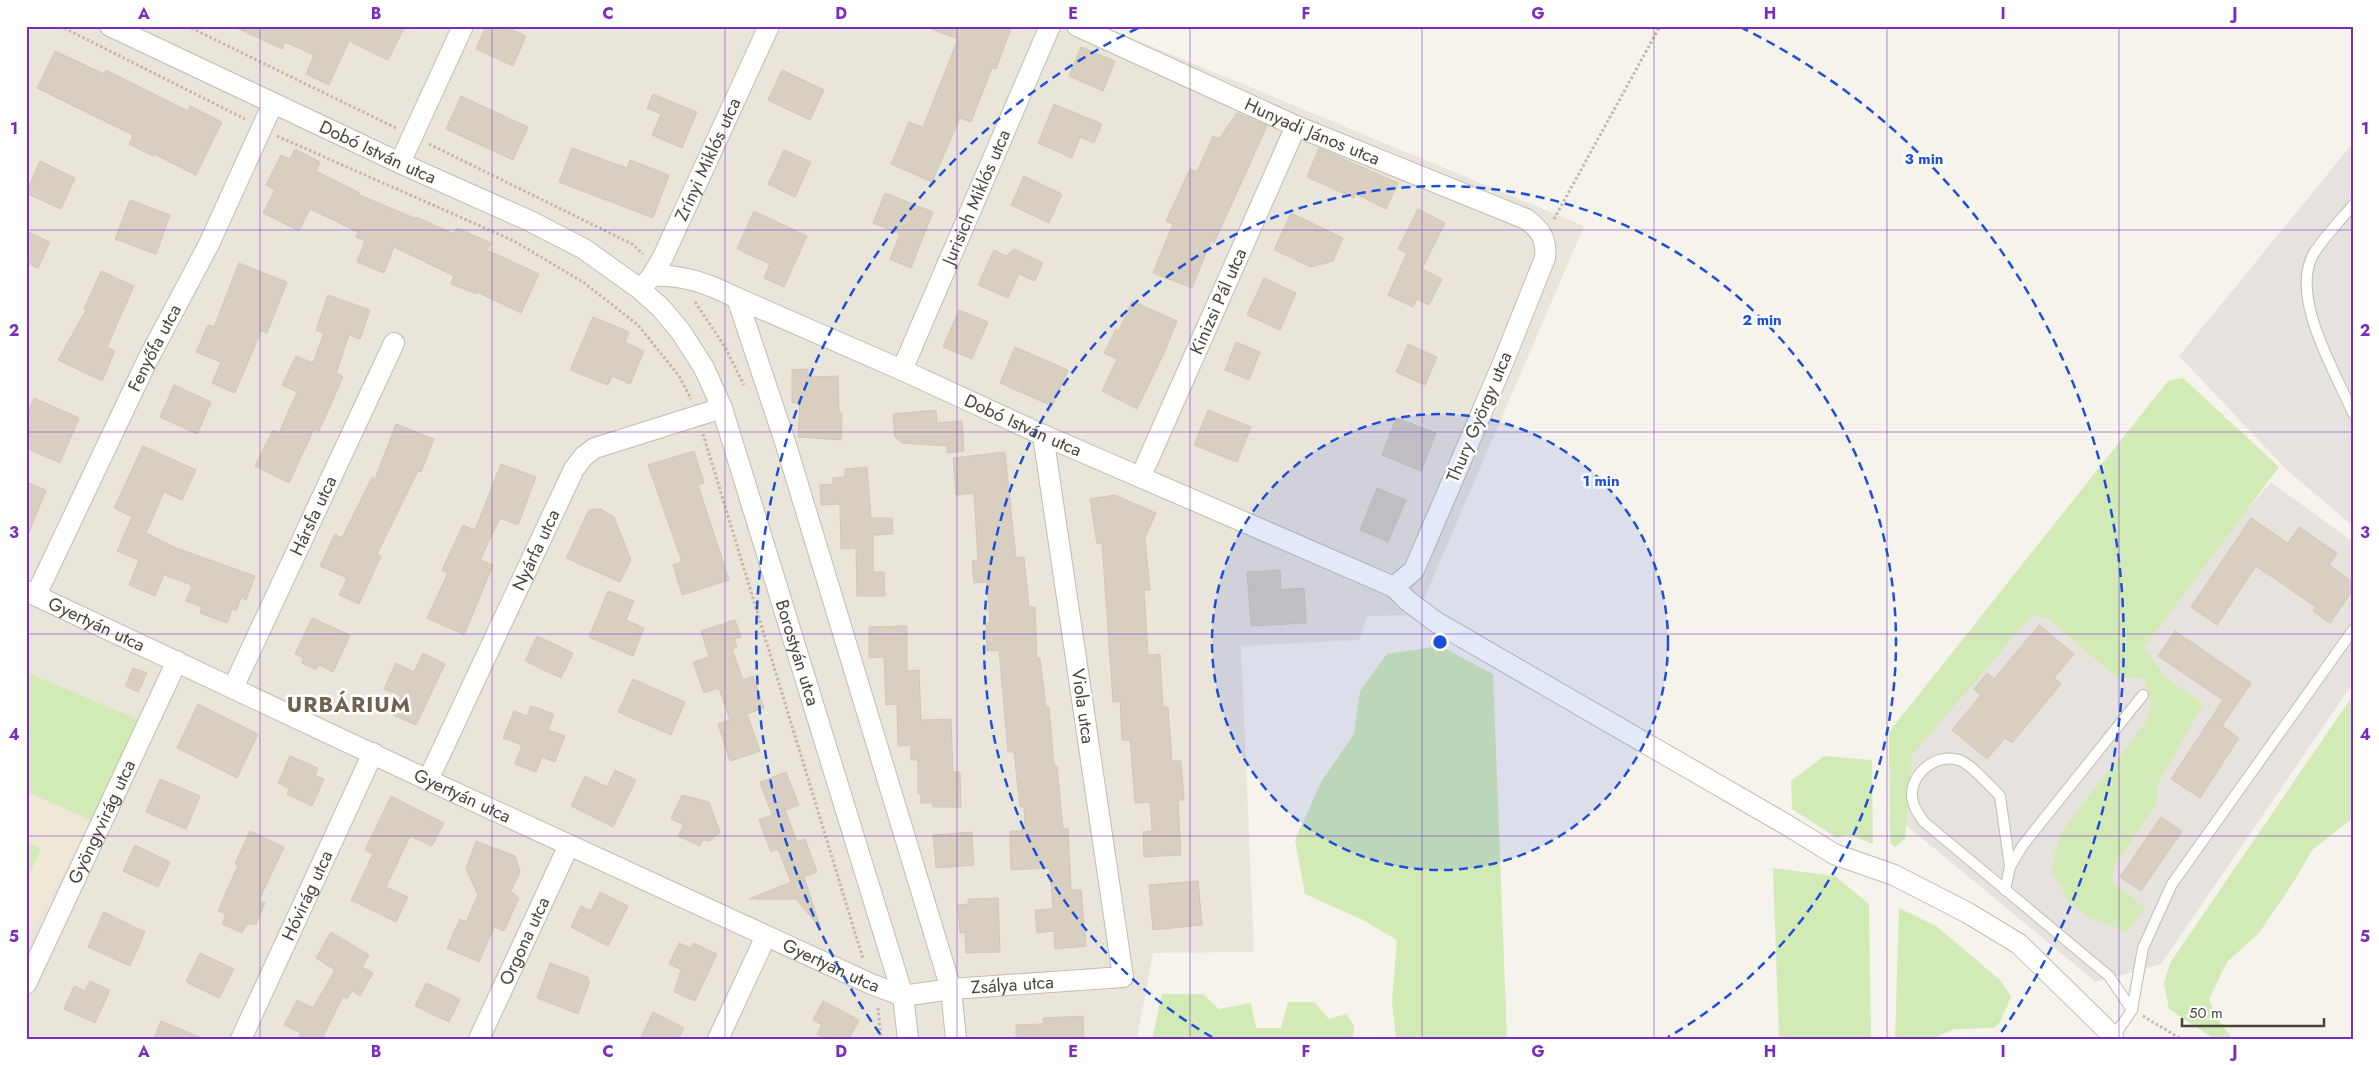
<svg xmlns="http://www.w3.org/2000/svg" width="2379" height="1065" viewBox="0 0 2379 1065" font-family="Jost,sans-serif">
<rect width="100%" height="100%" fill="#f6f3ec"/>
<!-- residential -->
<polygon fill="#eae5da" points="26,26 1103,26 1584,226 1417,615 1367,616 1359,640 1241,646 1254,952 1153,953 1137,1039 26,1039"/>
<!-- industrial -->
<g fill="#e6e2dd">
<polygon points="2353,143 2353,526 2288,471 2179,356"/>
<polygon points="2271,482 2353,542 2353,683 2161,964 2096,982 1895,816 1898,748 2071,542 2167,602"/>
</g>
<!-- education -->
<polygon fill="#efe8d6" points="26,793 90,822 26,943"/>
<!-- green -->
<g fill="#d2eab5">
<polygon points="2183,378 2279,467 2144,647 2165,677 2203,704 2157,785 2157,803 2113,869 2113,882 2145,908 2127,932 2086,916 2069,901 2051,871 2060,834 2148,719 2152,702 2143,678 2119,679 2047,618 2032,615 1912,755 1905,839 1895,847 1890,843 1889,732 2168,381"/>
<polygon points="1440,646 1493,674 1507,1039 1396,1039 1392,1001 1397,940 1363,920 1305,894 1295,840 1321,782 1354,734 1360,691 1387,654"/>
<polygon points="26,672 141,721 94,821 26,791"/>
<polygon points="2353,695 2353,818 2312,850 2293,883 2259,933 2227,962 2209,999 2216,1017 2233,1039 2214,1039 2169,1009 2164,983 2170,963"/>
<polygon points="1824,756 1872,760 1873,844 1848,834 1837,838 1792,809 1791,781"/>
<polygon points="26,842 41,849 26,881"/>
<polygon points="1773,868 1835,876 1869,904 1871,1039 1779,1039"/>
<polygon points="1899,908 1936,926 2000,980 2011,997 2000,1022 1994,1028 1954,1029 1932,1039 1895,1039"/>
<polygon points="1162,994 1203,994 1219,1009 1251,1003 1256,1028 1281,1028 1288,1002 1314,1002 1329,1019 1346,1014 1354,1025 1353,1039 1152,1039"/>
</g>
<!-- building -->
<g fill="#d8cfc1" stroke="#d3c7b4">
<polygon points="233,26 405,26 388,60 349,41 329,85 306,74 314,55 285,42 282,49"/>
<polygon points="486,26 504,26 526,36 513,66 476,49"/>
<polygon points="929,26 1012,26 996,69 992,68 971,122 960,118 932,182 891,164 909,122 923,127 958,39 929,28"/>
<polygon points="1081,47 1115,61 1103,91 1069,76"/>
<polygon points="55,51 104,74 106,70 188,111 190,106 222,122 196,175 154,154 153,156 129,144 133,135 37,88"/>
<polygon points="782,70 824,90 810,120 768,100"/>
<polygon points="653,94 697,112 682,148 652,135 661,114 647,108"/>
<polygon points="461,96 528,127 513,160 446,129"/>
<polygon points="1054,104 1102,124 1094,143 1080,137 1072,158 1038,143"/>
<polygon points="1237,113 1267,126 1214,243 1211,241 1192,288 1153,273 1173,224 1166,221 1190,169 1197,172 1213,136 1219,139"/>
<polygon points="572,148 627,168 630,160 669,175 653,218 559,182"/>
<polygon points="1319,148 1398,183 1386,209 1356,194 1354,198 1307,177"/>
<polygon points="295,149 320,162 316,171 360,193 359,195 417,219 417,217 454,234 457,228 491,243 487,250 539,274 521,313 477,292 477,294 451,284 454,276 394,247 384,273 357,262 365,241 356,237 358,232 310,209 299,231 263,213 275,190 266,185 281,155 290,159"/>
<polygon points="784,150 811,162 795,197 768,184"/>
<polygon points="40,161 75,178 61,209 26,193"/>
<polygon points="1024,176 1062,194 1049,223 1011,205"/>
<polygon points="885,193 933,212 911,268 890,259 900,234 873,223"/>
<polygon points="130,200 170,215 156,254 115,239"/>
<polygon points="1418,209 1445,223 1422,269 1442,279 1429,305 1417,299 1413,307 1388,295 1407,253 1398,249"/>
<polygon points="754,211 807,236 784,287 764,278 770,264 737,249"/>
<polygon points="1291,213 1343,238 1333,261 1311,267 1274,250"/>
<polygon points="26,231 50,242 38,268 26,262"/>
<polygon points="1014,249 1043,263 1035,281 1019,274 1008,298 978,285 994,250 1006,256"/>
<polygon points="239,263 287,282 267,333 261,331 235,393 212,383 221,362 196,352 208,325 214,327"/>
<polygon points="101,271 134,286 107,347 115,351 102,381 58,360 86,310 84,309"/>
<polygon points="1264,278 1296,293 1280,330 1247,315"/>
<polygon points="328,295 370,310 360,339 349,335 336,373 343,377 319,431 314,429 289,483 255,466 273,430 279,433 297,392 282,385 296,356 313,363 324,333 316,330"/>
<polygon points="1132,301 1177,321 1164,353 1137,409 1102,391 1117,359 1104,353 1116,329 1119,331"/>
<polygon points="959,310 988,322 972,359 943,347"/>
<polygon points="593,317 629,332 625,342 644,351 630,384 612,376 608,385 570,370"/>
<polygon points="1236,342 1260,352 1249,380 1225,370"/>
<polygon points="1408,344 1437,357 1425,385 1396,372"/>
<polygon points="1015,347 1068,370 1052,406 1000,383"/>
<polygon points="808,369 808,377 838,376 839,413 842,413 841,440 798,437 800,402 792,403 792,370"/>
<polygon points="174,385 211,402 197,434 160,417"/>
<polygon points="34,398 79,418 60,463 26,448 26,416"/>
<polygon points="936,410 937,423 962,421 964,451 947,453 947,446 902,443 895,437 893,414"/>
<polygon points="1208,410 1251,427 1237,462 1194,445"/>
<polygon points="1396,418 1436,433 1421,471 1382,455"/>
<polygon points="396,424 434,439 421,472 418,471 377,554 381,556 359,604 339,595 347,578 320,566 335,534 342,538 372,477 375,479"/>
<polygon points="143,446 196,470 182,500 164,492 146,533 176,548 255,576 246,600 241,598 236,611 232,609 227,623 200,613 202,607 186,601 192,585 164,575 155,596 129,585 139,560 117,551 132,517 114,508"/>
<polygon points="694,451 704,483 698,485 729,580 682,595 673,565 682,562 648,465"/>
<polygon points="1005,452 1016,558 1024,557 1029,607 1035,607 1037,658 1040,658 1046,707 1049,707 1054,766 1057,766 1063,829 1068,828 1071,890 1081,890 1086,946 1055,949 1054,931 1037,933 1035,910 1053,909 1050,868 1011,870 1010,831 1022,831 1022,828 1025,828 1024,807 1020,807 1014,752 1008,752 999,650 987,651 986,623 990,623 987,582 974,583 972,561 978,561 974,493 956,495 953,458"/>
<polygon points="501,464 536,477 518,525 500,518 480,560 493,565 464,635 427,618 448,573 442,570 463,525 475,530"/>
<polygon points="867,467 871,518 892,518 893,534 873,535 873,572 884,572 885,596 857,596 856,548 841,549 840,504 821,505 820,485 833,484 833,478 845,477 845,469"/>
<polygon points="26,482 46,490 27,538 26,538"/>
<polygon points="1377,488 1406,500 1388,542 1360,530"/>
<polygon points="1115,495 1156,513 1145,538 1150,590 1144,590 1148,655 1160,654 1163,707 1168,707 1172,761 1181,761 1184,800 1178,800 1181,855 1144,857 1143,832 1152,831 1150,802 1135,803 1130,740 1122,740 1120,701 1113,702 1102,543 1097,544 1090,499"/>
<polygon points="601,509 614,517 631,560 620,582 566,558 589,510"/>
<polygon points="2251,518 2288,543 2299,527 2337,553 2329,565 2353,582 2353,590 2330,623 2313,611 2316,607 2256,566 2217,625 2191,607"/>
<polygon points="1280,570 1281,590 1304,588 1306,623 1251,626 1247,572"/>
<polygon points="608,591 634,601 626,620 644,628 633,656 589,637"/>
<polygon points="312,618 350,635 333,672 319,665 316,670 302,663 304,658 295,654"/>
<polygon points="735,620 741,637 734,639 737,647 732,649 743,680 753,676 764,708 747,714 760,751 730,761 718,724 730,720 719,688 704,693 693,662 709,657 701,631"/>
<polygon points="2039,625 2074,654 2054,678 2061,684 2012,743 2005,738 1987,759 1952,730 1981,695 1974,689 1987,673 1994,679"/>
<polygon points="907,626 907,671 919,670 921,720 951,719 953,772 960,772 961,807 933,807 933,803 921,803 921,794 918,794 918,760 911,760 911,745 898,746 897,704 886,705 884,657 869,658 869,627"/>
<polygon points="2175,631 2251,683 2222,726 2239,738 2200,798 2171,779 2223,700 2158,656"/>
<polygon points="537,636 573,653 561,678 525,661"/>
<polygon points="423,653 445,664 416,725 393,715 401,696 384,689 396,663 414,672"/>
<polygon points="133,668 147,673 138,692 125,686"/>
<polygon points="633,679 685,702 671,735 618,712"/>
<polygon points="198,704 258,734 237,778 177,748"/>
<polygon points="531,706 554,714 548,730 565,736 555,762 542,757 536,772 515,764 522,745 503,738 514,711 527,716"/>
<polygon points="290,756 318,768 315,775 324,779 312,806 287,794 289,789 278,783"/>
<polygon points="615,770 636,780 613,827 571,806 585,776 607,787"/>
<polygon points="786,772 799,805 772,815 760,782"/>
<polygon points="160,779 200,796 186,829 146,812"/>
<polygon points="682,795 709,802 720,832 710,841 703,840 700,846 678,836 684,825 671,819"/>
<polygon points="391,796 444,823 432,846 410,836 386,887 408,897 396,922 351,900 373,854 365,850"/>
<polygon points="785,810 797,842 805,839 817,872 798,879 804,877 821,929 796,899 749,899 791,882 778,849 771,852 759,820"/>
<polygon points="2161,817 2182,831 2141,891 2120,877"/>
<polygon points="250,831 284,847 259,900 265,903 256,924 247,924 242,933 222,924 226,914 218,911 238,865 235,864"/>
<polygon points="972,832 974,865 936,868 933,835"/>
<polygon points="476,841 515,856 520,872 511,891 519,898 504,931 494,927 479,962 447,948 460,919 466,922 478,895 466,869"/>
<polygon points="135,845 170,862 158,887 123,871"/>
<polygon points="1198,881 1202,925 1153,930 1149,885"/>
<polygon points="600,892 628,906 608,946 571,927 581,906 591,911"/>
<polygon points="998,898 1000,952 966,953 965,932 960,933 958,905 968,904 968,899"/>
<polygon points="104,912 145,932 130,966 88,947"/>
<polygon points="331,932 369,955 362,967 373,973 360,996 352,991 347,999 343,996 322,1039 298,1039 301,1033 284,1025 297,1000 313,1008 335,970 316,958"/>
<polygon points="679,943 691,948 693,943 717,954 695,1001 674,992 681,970 669,964"/>
<polygon points="200,953 234,969 219,998 186,982"/>
<polygon points="550,963 588,977 587,979 590,981 578,1014 537,998"/>
<polygon points="90,981 110,990 95,1023 64,1009 74,986 85,991"/>
<polygon points="426,983 460,999 449,1022 415,1006"/>
<polygon points="823,1001 859,1020 849,1039 827,1039 817,1034 822,1025 813,1020"/>
<polygon points="653,1012 684,1028 678,1039 640,1039"/>
<polygon points="1083,1016 1084,1039 1016,1039 1016,1025 1043,1024 1043,1018"/>
<polygon points="161,1021 204,1039 154,1039"/>
</g>
<g fill="none" stroke-linecap="round" stroke-linejoin="round">
<defs>
<g id="lane">
<path d="M2353 205C2342 219 2317 244 2311 259 2293 302 2335 372 2353 413"/>
<path d="M2010 867 2000 796C1990 786 1971 764 1959 760 1935 752 1906 777 1913 802 1914 809 1920 816 1924 822L2109 976 2132 1010 2112 1039"/>
<polyline points="2005,890 2010,867 2023,845 2143,695"/>
<polyline points="2132,1010 2143,948 2172,884 2353,630"/>
</g>
<g id="street">
<path id="s1" d="M110 26 400 163 530 221 584 249 640 289 661 308 681 332 704 368 722 408 903 996 908 1039"/>
<path id="s2" d="M1077 26 1296 126 1526 219C1541 230 1547 239 1545 258L1503 363 1414 570 1394 587"/>
<polyline points="400,163 463,26"/>
<path id="s3" d="M652 276C683 274 709 284 737 298L902 370 1043 435 1394 587 1408 601 1436 622 1787 825 1834 854 1894 875 1968 913 2019 944 2113 1036"/>
<path id="s4" d="M645 284 652 276 663 257 769 26"/>
<polyline points="737,298 786,445 951,989 956,1039"/>
<path id="s5" d="M902 370 1050 26"/>
<path id="s6" d="M1141 476 1296 126"/>
<path id="s7" d="M26 591 428 780 871 984 903 996 951 989 1123 977 1043 435"/>
<path id="s8" d="M36 595 147 361 209 244 273 103"/>
<path id="s9" d="M233 688 394 343"/>
<path id="s10" d="M428 780 574 469 584 456 595 448 722 408"/>
<path id="s11" d="M26 984 177 661"/>
<path id="s12" d="M241 1039 373 753"/>
<path id="s13" d="M479 1039 569 845"/>
<polyline points="718,1039 766,936"/>
</g>
</defs>
<!-- lane casing -->
<use href="#lane" stroke="#c2bbae" stroke-width="12"/>
<!-- street casing -->
<use href="#street" stroke="#c2bbae" stroke-width="22"/>
<!-- path -->
<g stroke="#c4b79f" stroke-width="3" stroke-dasharray="2.5 2.5" stroke-linecap="butt">
<polyline points="60,26 245,119"/>
<polyline points="187,26 396,128"/>
<polyline points="277,136 514,241 583,282 638,325 679,376 691,399"/>
<polyline points="429,144 632,244 643,254"/>
<polyline points="1554,219 1660,26"/>
<polyline points="695,302 725,347 744,385"/>
<polyline points="703,434 863,959"/>
<polyline points="878,1008 881,1039"/>
<polyline points="2143,1016 2181,1039"/>
</g>
<!-- lane -->
<use href="#lane" stroke="#fff" stroke-width="10"/>
<!-- street -->
<use href="#street" stroke="#fff" stroke-width="20"/>
</g>
<!-- grid -->
<path fill="none" stroke="#7b2cbf" stroke-width="1" stroke-opacity="0.55" d="M260 26V1039M492 26V1039M725 26V1039M957 26V1039M1190 26V1039M1422 26V1039M1654 26V1039M1887 26V1039M2119 26V1039M26 230H2353M26 432H2353M26 634H2353M26 836H2353"/>
<!-- distance rings -->
<circle cx="1440" cy="642" r="228" fill="#1d4ed8" fill-opacity=".12"/>
<g fill="none" stroke="#1d4ed8" stroke-width="2.5" stroke-dasharray="9 6">
<circle cx="1440" cy="642" r="228"/>
<path d="M1212 1037A456 456 0 1 1 1668 1037"/>
<path d="M880 1034A684 684 0 0 1 1140 27M1740 27A684 684 0 0 1 2000 1034"/>
</g>
<g text-anchor="middle" stroke-width="5" stroke-linejoin="round" paint-order="stroke">
<!-- street labels -->
<g font-size="18" fill="#4b4439" stroke="#fff">
<text dy="6" stroke="none"><textPath href="#s2" startOffset="258">Hunyadi János utca</textPath></text>
<text dy="6" stroke="none"><textPath href="#s1" startOffset="296">Dobó István utca</textPath></text>
<text dy="6" stroke="none"><textPath href="#s4" startOffset="140">Zrínyi Miklós utca</textPath></text>
<text dy="6" stroke="none"><textPath href="#s5" startOffset="188">Jurisich Miklós utca</textPath></text>
<text dy="6" stroke="none"><textPath href="#s6" startOffset="191">Kinizsi Pál utca</textPath></text>
<text dy="6" stroke="none"><textPath href="#s8" startOffset="274">Fenyőfa utca</textPath></text>
<text transform="translate(1479 417) rotate(-67)" y="6">Thury György utca</text>
<text dy="6" stroke="none"><textPath href="#s3" startOffset="402">Dobó István utca</textPath></text>
<text dy="6" stroke="none"><textPath href="#s9" startOffset="190">Hársfa utca</textPath></text>
<text dy="6" stroke="none"><textPath href="#s10" startOffset="254">Nyárfa utca</textPath></text>
<text dy="6" stroke="none"><textPath href="#s7" startOffset="78">Gyertyán utca</textPath></text>
<text dy="6" stroke="none"><textPath href="#s1" startOffset="995">Borostyán utca</textPath></text>
<text transform="translate(1083 706) rotate(82)" y="6">Viola utca</text>
<text dy="6" stroke="none"><textPath href="#s7" startOffset="482">Gyertyán utca</textPath></text>
<text dy="6" stroke="none"><textPath href="#s11" startOffset="179">Gyöngyvirág utca</textPath></text>
<text dy="6" stroke="none"><textPath href="#s12" startOffset="158">Hóvirág utca</textPath></text>
<text dy="6" stroke="none"><textPath href="#s13" startOffset="108">Orgona utca</textPath></text>
<text dy="6" stroke="none"><textPath href="#s7" startOffset="888">Gyertyán utca</textPath></text>
<text dy="6" stroke="none"><textPath href="#s7" startOffset="1076">Zsálya utca</textPath></text>
</g>
<!-- district labels -->
<g font-size="22" font-weight="bold" letter-spacing="1" fill="#6e6250" stroke="#fff">
<text x="349" y="712">URBÁRIUM</text>
</g>
</g>
<circle cx="1440" cy="642" r="8" fill="#1d4ed8" stroke="#fff" stroke-width="2.5"/>
<g font-size="15" text-anchor="middle" font-weight="bold" fill="#1d4ed8" stroke="#fff" stroke-width="5" stroke-linejoin="round" paint-order="stroke">
<text x="1924" y="164">3 min</text>
<text x="1762" y="325">2 min</text>
<text x="1601" y="486">1 min</text>
</g>
<!-- border -->
<rect width="2379" height="1065" fill="none" stroke="#ffffff" stroke-width="55"/>
<!-- scale -->
<path d="M2182 1018v8h142v-8" fill="none" stroke="#4b4439" stroke-width="2.5"/>
<text x="2189" y="1018" font-size="15" fill="#4b4439" stroke="#ffffff" stroke-width="4" paint-order="stroke">50 m</text>
<rect x="28" y="28" width="2324" height="1010" fill="none" stroke="#7b2cbf" stroke-width="2"/>
<g font-size="16" text-anchor="middle" font-weight="bold" fill="#7b2cbf">
<text x="144" y="19">A</text>
<text x="376" y="19">B</text>
<text x="608" y="19">C</text>
<text x="841" y="19">D</text>
<text x="1073" y="19">E</text>
<text x="1306" y="19">F</text>
<text x="1538" y="19">G</text>
<text x="1770" y="19">H</text>
<text x="2003" y="19">I</text>
<text x="2235" y="19">J</text>
<text x="14" y="134">1</text>
<text x="2365" y="134">1</text>
<text x="14" y="336">2</text>
<text x="2365" y="336">2</text>
<text x="14" y="538">3</text>
<text x="2365" y="538">3</text>
<text x="14" y="740">4</text>
<text x="2365" y="740">4</text>
<text x="14" y="942">5</text>
<text x="2365" y="942">5</text>
<text x="144" y="1057">A</text>
<text x="376" y="1057">B</text>
<text x="608" y="1057">C</text>
<text x="841" y="1057">D</text>
<text x="1073" y="1057">E</text>
<text x="1306" y="1057">F</text>
<text x="1538" y="1057">G</text>
<text x="1770" y="1057">H</text>
<text x="2003" y="1057">I</text>
<text x="2235" y="1057">J</text>
</g>
</svg>
